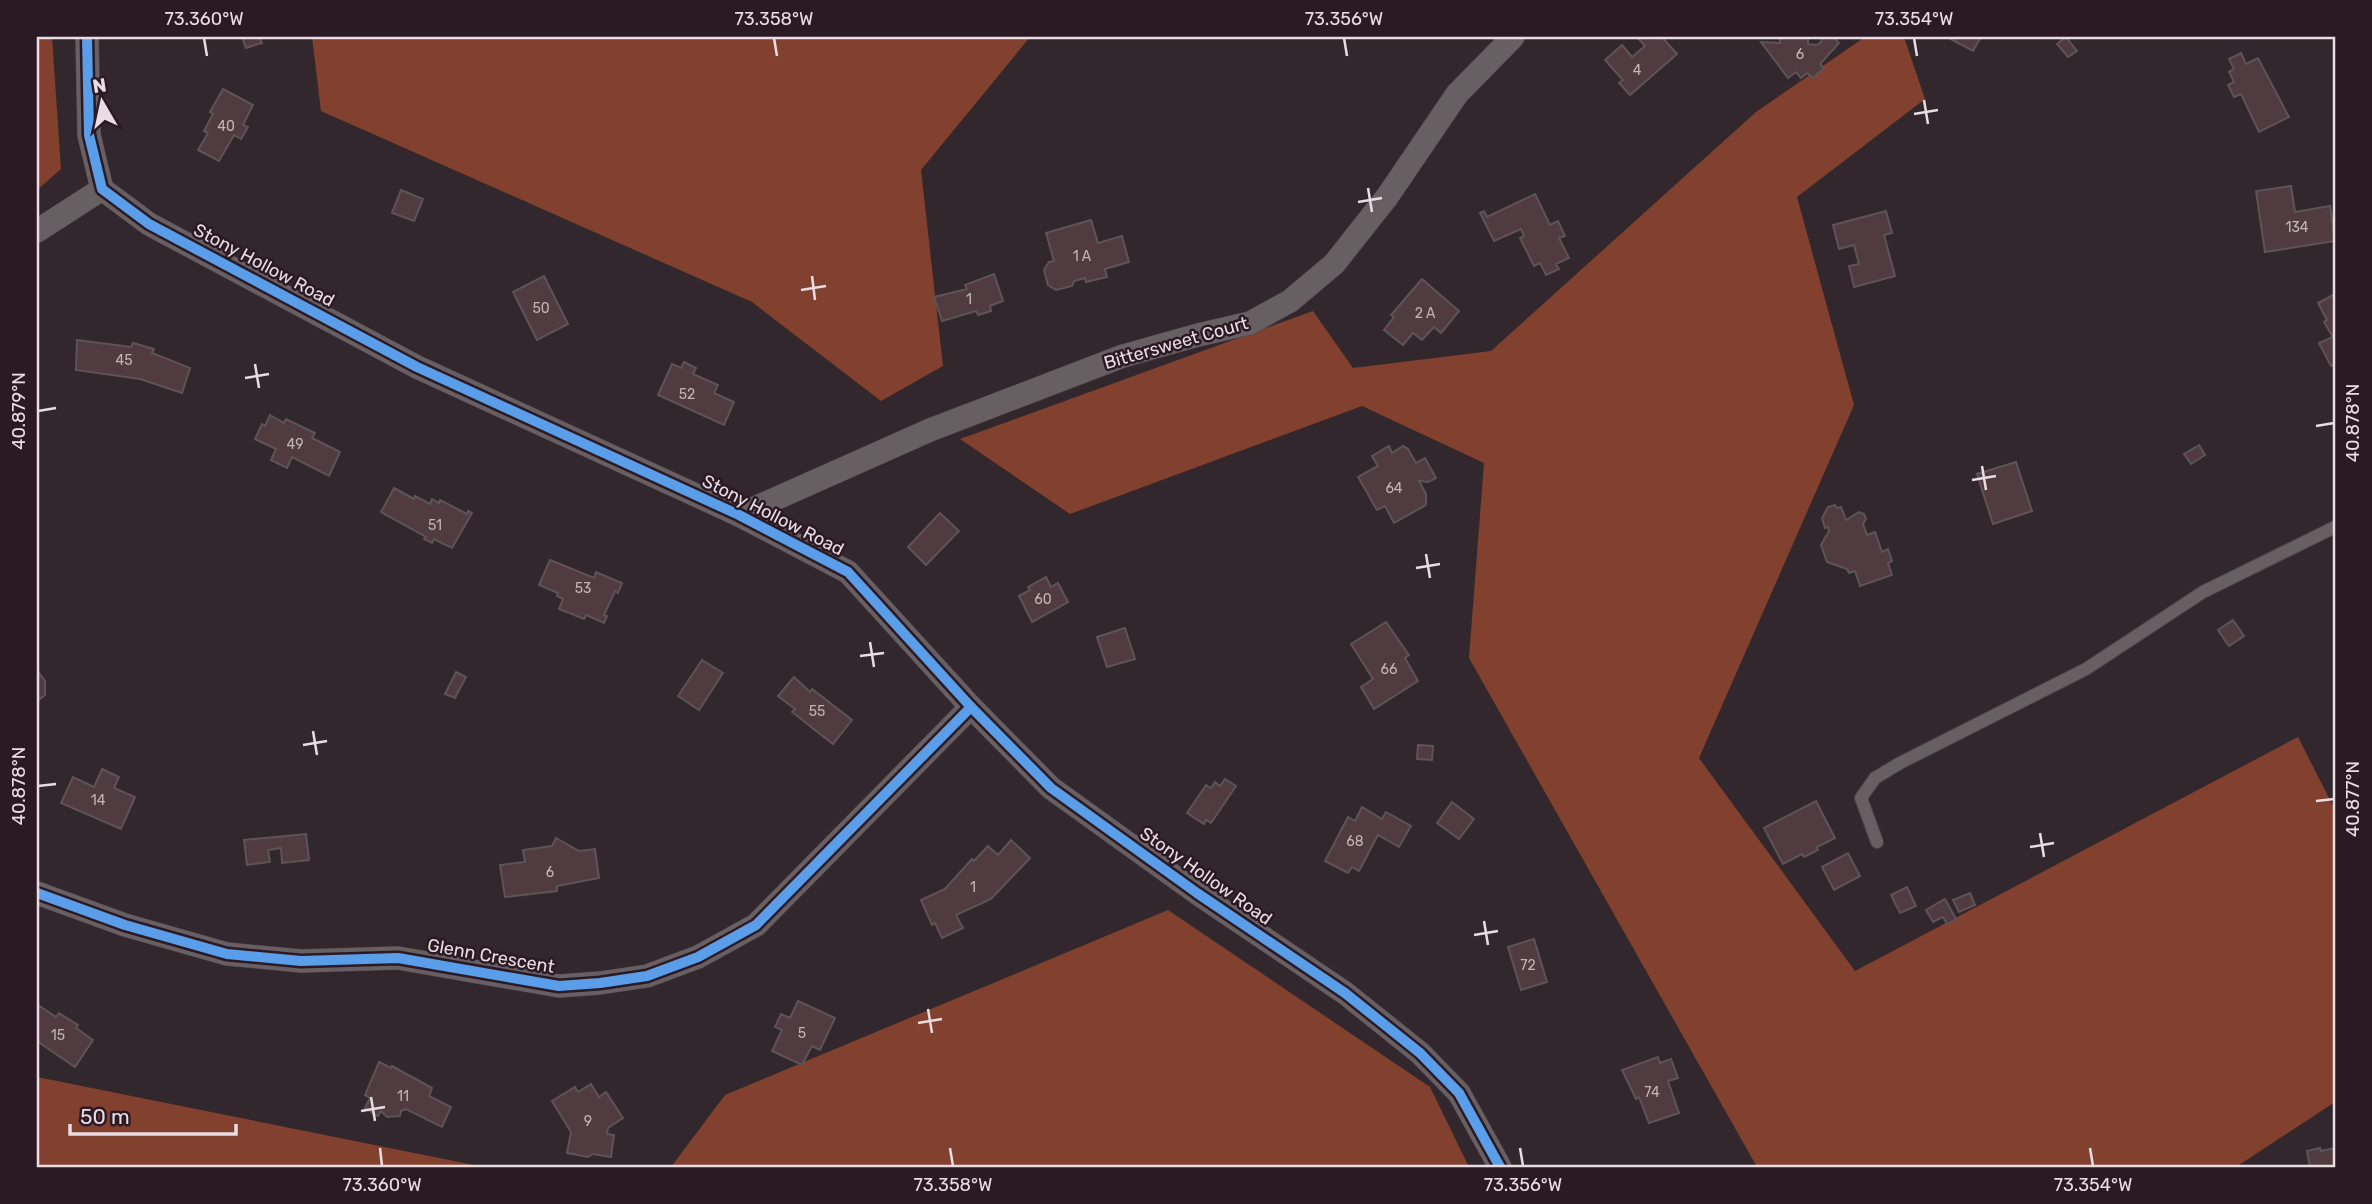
<svg xmlns="http://www.w3.org/2000/svg" width="2372" height="1204" viewBox="0 0 2372 1204" font-family="Rubik,sans-serif">
<rect width="100%" height="100%" fill="#31272c"/>
<!-- forest -->
<g fill="#82412e">
<polygon points="37,37 52,37 61,169 37,190"/>
<polygon points="312,37 1030,37 921,170 943,366 881,401 752,302 321,111"/>
<polygon points="1865,37 1904,37 1925,99 1797,197 1854,405 1699,758 1855,971 2298,737 2335,810 2335,1102 2236,1167 1757,1167 1469,658 1484,463 1362,406 1070,514 960,439 1313,311 1353,368 1491,351 1756,112"/>
<polygon points="1168,910 1430,1087 1469,1167 671,1167 725,1095"/>
<polygon points="37,1077 484,1167 37,1167"/>
</g>
<!-- building -->
<g fill="#4f3b40" stroke="#5e5457" stroke-width="2">
<polygon points="242,37 259,37 262,43 246,48"/>
<polygon points="1637,37 1662,37 1677,54 1630,95 1619,83 1623,80 1605,60 1622,45 1632,57 1645,46"/>
<polygon points="1780,37 1808,37 1808,44 1817,45 1821,42 1822,37 1833,37 1839,43 1820,64 1824,68 1813,78 1807,73 1801,78 1796,72 1788,78 1761,42 1780,43"/>
<polygon points="1947,37 1981,37 1973,51"/>
<polygon points="2066,37 2077,51 2068,57 2057,44"/>
<polygon points="2241,53 2246,64 2258,58 2289,117 2259,132 2241,94 2234,97 2228,85 2234,82 2229,72 2234,69 2229,59"/>
<polygon points="223,89 253,105 243,125 248,127 241,139 234,135 219,161 198,150 208,133 204,131 213,114 210,112"/>
<polygon points="2291,186 2295,212 2330,206 2335,241 2265,252 2256,191"/>
<polygon points="401,190 423,199 414,221 392,213"/>
<polygon points="1535,194 1550,225 1558,221 1565,236 1559,238 1569,258 1556,264 1559,269 1546,275 1540,263 1534,266 1520,238 1524,236 1521,229 1494,241 1480,213 1484,211 1487,217"/>
<polygon points="1886,211 1892,233 1884,235 1895,276 1854,287 1849,266 1859,264 1854,245 1839,249 1833,225"/>
<polygon points="1091,220 1098,243 1122,236 1129,262 1105,269 1107,277 1086,282 1085,278 1074,281 1072,286 1056,290 1048,285 1044,270 1049,262 1054,261 1046,233"/>
<polygon points="994,274 1003,301 990,306 991,311 978,315 976,311 942,321 934,297 967,289 965,285"/>
<polygon points="544,276 568,324 537,340 513,292"/>
<polygon points="1422,279 1459,311 1441,333 1434,327 1422,340 1413,333 1403,345 1384,330 1394,317 1391,315"/>
<polygon points="2335,294 2335,364 2331,366 2319,343 2333,337 2324,322 2327,320 2318,303"/>
<polygon points="77,340 131,347 133,343 154,349 152,353 190,368 182,393 140,379 76,370"/>
<polygon points="684,362 696,368 693,374 718,385 714,393 734,402 724,425 658,395 672,364 681,368"/>
<polygon points="270,415 284,423 286,419 315,433 312,438 340,452 329,476 292,457 287,468 271,460 276,449 255,439 262,424 265,426"/>
<polygon points="2199,445 2205,455 2191,464 2184,454"/>
<polygon points="1389,446 1392,453 1403,446 1408,449 1416,463 1425,458 1436,478 1428,482 1419,481 1426,494 1426,505 1394,523 1385,506 1377,510 1358,477 1378,466 1372,456"/>
<polygon points="2016,462 2032,511 1993,524 1977,474"/>
<polygon points="394,488 414,499 415,496 430,504 432,499 439,503 440,500 467,514 468,511 472,513 452,548 434,539 432,543 424,539 426,537 381,512"/>
<polygon points="1835,505 1837,508 1841,507 1846,520 1859,512 1864,514 1866,519 1863,524 1867,535 1875,532 1882,552 1888,549 1892,561 1888,563 1892,575 1860,586 1855,571 1849,573 1847,569 1827,562 1821,545 1829,531 1828,527 1825,528 1822,518 1828,507"/>
<polygon points="940,513 959,531 926,565 908,547"/>
<polygon points="550,560 594,578 596,572 622,583 618,593 615,591 604,615 607,616 604,623 586,615 584,619 559,609 563,599 557,596 558,593 539,585"/>
<polygon points="1046,577 1051,587 1058,583 1068,602 1032,622 1019,596 1030,590 1028,587"/>
<polygon points="2233,620 2244,636 2229,646 2218,630"/>
<polygon points="1386,622 1409,655 1405,658 1418,681 1374,709 1361,687 1373,679 1351,644"/>
<polygon points="1125,628 1135,659 1107,667 1097,637"/>
<polygon points="702,660 723,673 699,710 678,696"/>
<polygon points="37,670 45,681 45,695 37,701"/>
<polygon points="456,672 466,677 455,698 445,694"/>
<polygon points="794,677 810,692 812,689 852,720 833,744 792,712 795,709 778,696"/>
<polygon points="1418,745 1433,746 1432,760 1417,759"/>
<polygon points="102,769 119,777 114,788 135,797 121,829 61,803 73,777 94,787"/>
<polygon points="1225,779 1236,786 1211,823 1206,820 1204,824 1187,813 1206,785 1211,788 1215,782 1220,786"/>
<polygon points="1816,801 1835,838 1817,847 1818,850 1804,857 1802,854 1783,864 1764,828"/>
<polygon points="1452,802 1474,819 1459,839 1437,823"/>
<polygon points="1362,807 1382,819 1386,812 1411,826 1399,847 1378,835 1359,871 1352,867 1348,873 1325,861 1348,817 1355,821"/>
<polygon points="306,834 309,860 282,863 281,848 268,850 270,862 247,865 244,840"/>
<polygon points="556,838 579,851 595,849 599,878 557,886 557,891 505,897 500,865 525,862 523,850 552,846"/>
<polygon points="1011,840 1030,858 991,899 956,915 963,928 942,938 935,923 932,925 921,900 945,889 972,859 974,861 988,846 998,855"/>
<polygon points="1848,853 1860,876 1834,890 1822,867"/>
<polygon points="1907,887 1916,906 1900,913 1891,895"/>
<polygon points="1970,893 1975,905 1959,912 1953,900"/>
<polygon points="1945,899 1956,919 1947,924 1943,917 1933,922 1926,910"/>
<polygon points="1534,939 1547,982 1521,990 1508,947"/>
<polygon points="798,1001 835,1018 820,1050 812,1046 802,1065 772,1051 782,1030 775,1027 781,1014 790,1018"/>
<polygon points="38,1005 56,1017 59,1013 78,1025 76,1028 93,1040 75,1067 37,1041"/>
<polygon points="1658,1057 1660,1063 1671,1059 1678,1078 1668,1081 1679,1113 1649,1123 1639,1097 1636,1099 1622,1070"/>
<polygon points="379,1062 391,1068 392,1066 432,1088 429,1096 451,1107 442,1127 406,1109 401,1111 400,1116 387,1117 381,1111 378,1116 365,1108 370,1098 365,1095"/>
<polygon points="591,1084 599,1097 606,1092 623,1118 608,1128 607,1134 614,1135 611,1157 593,1154 588,1157 567,1153 571,1132 552,1101 575,1087 578,1092"/>
<polygon points="2320,1148 2321,1151 2335,1148 2335,1167 2310,1167 2307,1151"/>
</g>
<g fill="none" stroke-linecap="round" stroke-linejoin="round">
<defs>
<polyline id="lane" points="1877,842 1861,798 1875,778 1900,763 2086,669 2203,592 2335,527"/>
<g id="street">
<polyline points="87,37 89,135 102,189 149,224 417,367 739,515 848,572 971,707 1051,788 1197,893 1345,993 1420,1053 1459,1093 1500,1167"/>
<polyline points="37,231 102,189"/>
<polyline points="739,515 930,430 1123,356 1198,335 1250,323 1290,301 1334,264 1387,197 1457,94 1513,37"/>
<polyline points="37,893 125,925 227,954 301,961 398,958 559,986 600,983 647,976 698,957 756,925 971,707"/>
</g>
</defs>
<!-- lane casing -->
<use href="#lane" stroke="#4b4246" stroke-width="14"/>
<!-- street casing -->
<use href="#street" stroke="#4b4246" stroke-width="24"/>
<!-- lane -->
<use href="#lane" stroke="#685f63" stroke-width="12"/>
<!-- street -->
<use href="#street" stroke="#685f63" stroke-width="23"/>
<defs>
<g id="cycleway">
<polyline points="87,37 89,135 102,189 149,224 417,367 739,515 848,572 971,707 1051,788 1197,893 1345,993 1420,1053 1459,1093 1500,1167"/>
<polyline points="37,893 125,925 227,954 301,961 398,958 559,986 600,983 647,976 698,957 756,925 971,707"/>
</g>
</defs>
<!-- cycleway casing -->
<use href="#cycleway" stroke="#2b1a24" stroke-width="15"/>
<!-- cycleway -->
<use href="#cycleway" stroke="#5a9eea" stroke-width="10"/>
</g>
<!-- ticks -->
<path fill="none" stroke="#e9dde3" stroke-width="2.5" d="M204 38 207 56M774 38 777 56M1344 38 1347 56M1914 38 1917 56M1924 100 1928 124M1914 114 1938 110M1368 188 1372 212M1358 202 1382 198M812 276 815 300M801 290 826 286M255 364 259 388M245 378 269 374M38 411 56 408M2316 426 2334 423M1982 466 1986 490M1972 480 1996 476M1426 554 1430 578M1416 568 1440 564M870 642 874 667M860 656 884 653M313 731 317 755M303 745 327 741M38 786 56 784M2316 801 2334 799M2040 833 2044 857M2030 847 2054 843M1484 921 1488 945M1474 935 1498 931M928 1009 932 1033M918 1023 942 1019M371 1097 375 1121M361 1111 385 1107M380 1148 382 1166M950 1148 953 1166M1520 1148 1523 1166M2090 1148 2093 1166"/>
<g text-anchor="middle" stroke-width="5" stroke-linejoin="round" paint-order="stroke">
<!-- number labels -->
<g font-size="14" fill="#c2b4ba">
<text x="1800" y="59">6</text>
<text x="1637" y="75">4</text>
<text x="226" y="131">40</text>
<text x="2297" y="232">134</text>
<text x="1082" y="261">1 A</text>
<text x="969" y="304">1</text>
<text x="541" y="313">50</text>
<text x="1425" y="318">2 A</text>
<text x="124" y="365">45</text>
<text x="687" y="399">52</text>
<text x="295" y="449">49</text>
<text x="1394" y="493">64</text>
<text x="435" y="530">51</text>
<text x="583" y="593">53</text>
<text x="1043" y="604">60</text>
<text x="1389" y="674">66</text>
<text x="817" y="716">55</text>
<text x="98" y="805">14</text>
<text x="1355" y="846">68</text>
<text x="550" y="877">6</text>
<text x="973" y="892">1</text>
<text x="1528" y="970">72</text>
<text x="802" y="1038">5</text>
<text x="58" y="1040">15</text>
<text x="1652" y="1097">74</text>
<text x="403" y="1101">11</text>
<text x="588" y="1126">9</text>
</g>
<!-- street labels -->
<g font-size="18" fill="#e9dde3" stroke="#2b1a24">
<text transform="translate(264 265) rotate(28)" y="6">Stony Hollow Road</text>
<text transform="translate(1176 343) rotate(-16)" y="6">Bittersweet Court</text>
<text transform="translate(773 515) rotate(27)" y="6">Stony Hollow Road</text>
<text transform="translate(1206 876) rotate(35)" y="6">Stony Hollow Road</text>
<text transform="translate(491 956) rotate(10)" y="6">Glenn Crescent</text>
</g>
</g>
<!-- border -->
<rect width="2372" height="1204" fill="none" stroke="#2b1a24" stroke-width="77"/>
<!-- north arrow -->
<g transform="translate(102 102) rotate(351)" stroke="#2b1a24" stroke-width="5" paint-order="stroke">
<path d="M0-5L12 26L0 18L-12 26Z" fill="#e9dde3"/>
<text y="-10" font-size="19" font-weight="bold" text-anchor="middle" fill="#e9dde3">N</text>
</g>
<!-- scale -->
<path d="M70 1124v10h166v-10" fill="none" stroke="#e9dde3" stroke-width="3.5"/>
<text x="80" y="1124" font-size="21" fill="#e9dde3" stroke="#2b1a24" stroke-width="5" paint-order="stroke">50 m</text>
<rect x="38" y="38" width="2296" height="1128" fill="none" stroke="#e9dde3" stroke-width="2.5"/>
<g font-size="18" text-anchor="middle" fill="#e9dde3">
<text x="204" y="25">73.360°W</text>
<text x="774" y="25">73.358°W</text>
<text x="1344" y="25">73.356°W</text>
<text x="1914" y="25">73.354°W</text>
<text transform="translate(19 411) rotate(-90)" y="6">40.879°N</text>
<text transform="translate(2353 423) rotate(-90)" y="6">40.878°N</text>
<text transform="translate(19 786) rotate(-90)" y="6">40.878°N</text>
<text transform="translate(2353 799) rotate(-90)" y="6">40.877°N</text>
<text x="382" y="1191">73.360°W</text>
<text x="953" y="1191">73.358°W</text>
<text x="1523" y="1191">73.356°W</text>
<text x="2093" y="1191">73.354°W</text>
</g>
</svg>
